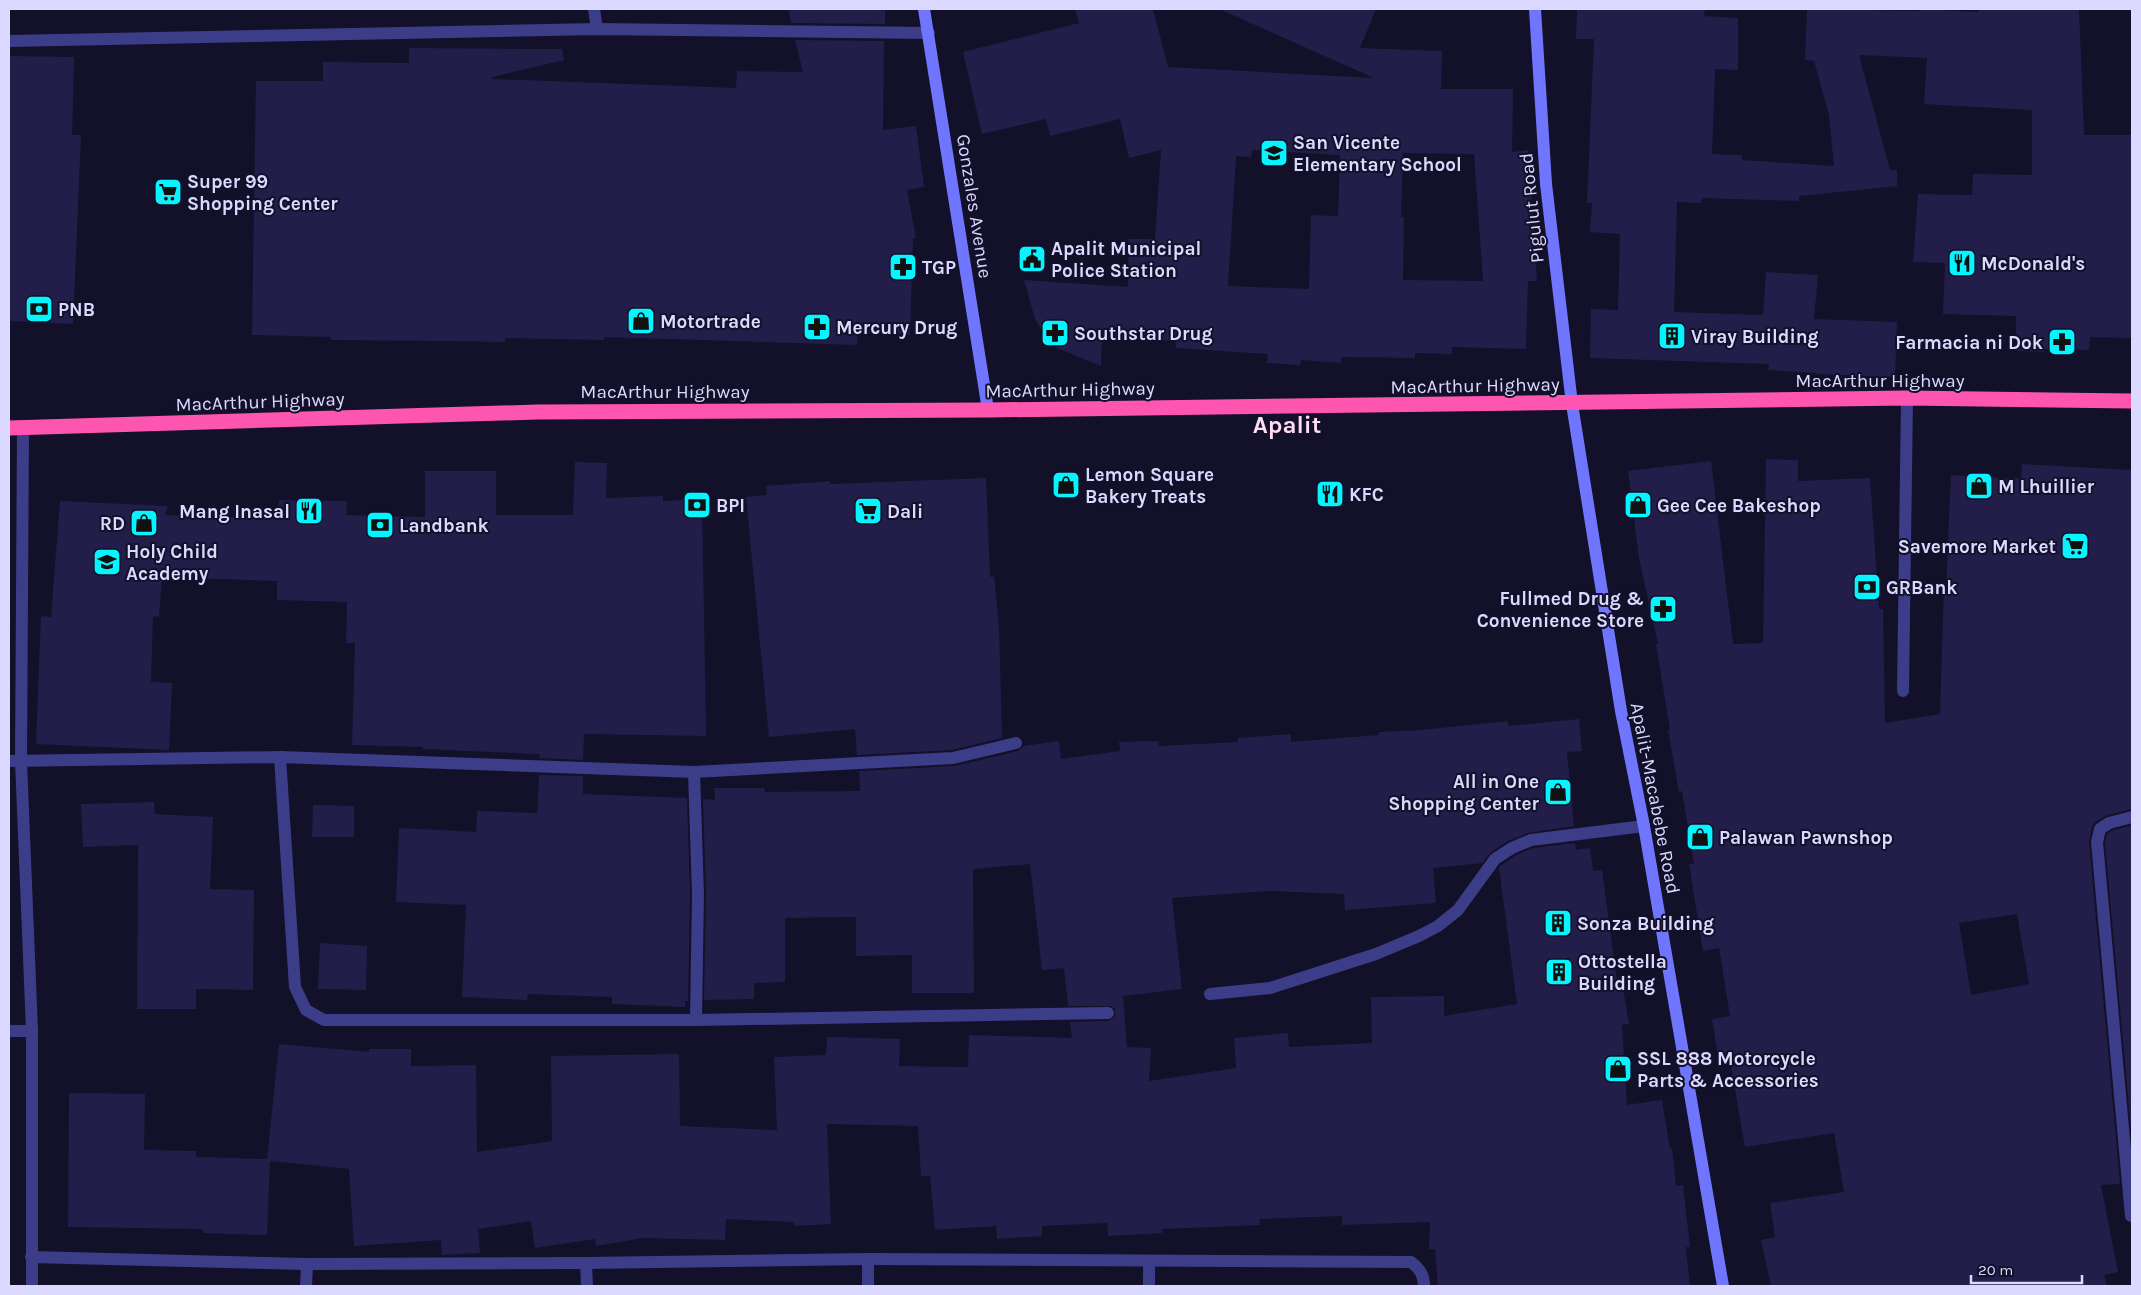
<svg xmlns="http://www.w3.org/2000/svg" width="2141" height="1295" viewBox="0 0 2141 1295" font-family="Karla,sans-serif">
<rect width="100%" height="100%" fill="#131029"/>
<!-- building -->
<g fill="#231d4a" fill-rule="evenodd">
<polygon points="788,9 885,9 885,24 791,23"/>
<path d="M1075 9H1153L1168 67 1374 78 1219 9H1376L1360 48 1442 51 1441 89H1513L1512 152 1528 150 1537 281H1528L1526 349 1452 347V354L1415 353V358L1342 357 1341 363 1301 360 1300 365 1267 363 1268 354 1176 348V341L1102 338 1101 366 1052 346 1035 319 1024 280 1128 287 1129 239H1155L1161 150 1129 158 1120 119 1050 136 1046 119 982 134 963 52 1079 23ZM1252 150 1340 155 1338 216 1311 215 1309 289 1228 286 1236 156 1251 157ZM1403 153 1474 154 1483 281 1403 280 1404 217H1401Z"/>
<polygon points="1577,9 1705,9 1704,16 1738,18 1738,70 1715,69 1712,154 1742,155 1742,160 1834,166 1829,115 1814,61 1805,60 1807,9 1921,11 1921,9 1978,12 1978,9 2079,9 2084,135 2132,135 2132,338 2090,337 2089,350 2044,349 2044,352 2016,351 2016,316 1943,314 1945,263 1913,262 1918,194 1972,195 1973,174 2032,175 2032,110 1924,104 1927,58 1859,55 1890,170 1897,170 1897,186 1799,196 1799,201 1702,198 1701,203 1677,202 1674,312 1763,315 1766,272 1818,275 1814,319 1897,322 1895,377 1816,374 1816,373 1768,370 1769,364 1590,358 1591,309 1618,310 1620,234 1590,232 1592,203 1587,203 1594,39 1576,39"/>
<polygon points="795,40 884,41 883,130 916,126 924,187 907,190 916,238 913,239 910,335 858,333 857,345 604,337 604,340 505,338 505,342 442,341 331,340 331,337 252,335 256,81 323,81 323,62 409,63 409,48 562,49 564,60 492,77 492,79 736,88 737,71 803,72"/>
<polygon points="9,56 74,57 72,135 81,135 73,324 9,321"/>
<path d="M1766 459 1798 460V481L1870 478 1879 609H1883L1885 723 1940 714 1944 587H1946L1951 475 2021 479 2022 464 2132 470V809L2107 815 2095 822 2092 827 2089 842 2120 1184 2101 1185 2118 1272 2104 1275 2107 1286H1771L1761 1240 1775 1237 1770 1203 1844 1192 1834 1133 1745 1147 1729 1055 1718 1057 1712 1019 1730 1016 1719 948 1703 951 1689 864H1694L1682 791 1679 792 1668 730H1670L1656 644H1658L1639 558 1628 471 1711 461 1733 644 1763 643ZM2017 914 2029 984 1971 995 1959 923Z"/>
<polygon points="575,462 607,463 606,498 663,496 663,501 702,499 706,736 584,734 583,760 539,758 540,754 423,749 423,747 352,745 355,643 346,643 347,602 277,600 277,581 162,577 159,617 153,616 151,682 172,683 169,750 36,744 41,616 51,617 60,501 168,506 165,515 279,519 279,500 347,501 346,515 425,517 425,471 496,471 496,515 573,515"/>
<polygon points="986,478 990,577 994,576 999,626 1002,738 952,750 857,755 855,729 769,737 746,497 767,495 766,486 830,481 830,484"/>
<polygon points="1579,719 1582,751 1567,752 1574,826 1528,833 1508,841 1491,852 1482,863 1433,868 1436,903 1345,910 1344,894 1269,891 1172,898 1182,989 1123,996 1127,1047 1151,1048 1149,1081 1236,1068 1234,1038 1288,1033 1289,1047 1372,1043 1371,997 1444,996 1444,1016 1517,1004 1499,867 1516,855 1533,848 1575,843 1576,850 1590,848 1593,871 1602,870 1618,989 1623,989 1629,1024 1622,1025 1627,1105 1662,1100 1670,1149 1672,1148 1676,1186 1683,1185 1690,1247 1686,1247 1690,1286 1438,1286 1435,1249 1429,1249 1430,1222 1342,1225 1342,1216 1259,1219 1260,1225 1162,1229 1162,1233 1108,1236 1107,1223 1042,1226 1042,1236 997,1239 996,1226 935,1230 930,1176 921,1176 918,1126 827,1124 831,1224 795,1226 794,1222 726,1219 725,1240 643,1238 596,1246 595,1239 535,1248 531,1221 478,1229 480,1253 442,1255 441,1240 354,1246 349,1169 270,1161 267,1235 203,1233 203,1229 68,1227 69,1093 145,1094 144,1150 196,1151 196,1157 267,1159 279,1044 369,1052 369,1049 411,1049 411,1066 476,1065 477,1152 552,1141 551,1056 679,1054 680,1126 777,1130 774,1057 826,1055 827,1037 900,1039 899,1066 968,1067 969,1035 1072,1038 1070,1022 1108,1021 1115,1017 1115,1009 1111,1006 1068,1006 1064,968 1042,970 1030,864 973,869 974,993 912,993 912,955 856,956 856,917 785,918 785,982 754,983 754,999 704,1000 706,894 703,799 715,800 714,788 764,788 765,792 860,791 859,771 955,766 1018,751 1024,746 1059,741 1061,759 1120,751 1119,742 1158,741 1159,746 1238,742 1238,738 1291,734 1291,742 1379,735 1379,732 1421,730 1508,721 1508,726"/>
<polygon points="539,775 583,776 583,794 687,798 690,894 688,1001 685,1001 685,1007 612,1004 612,997 528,994 527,1000 462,997 466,905 396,902 399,828 476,832 477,811 537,813"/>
<polygon points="154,802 155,814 213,817 210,889 254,890 253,990 196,989 196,1009 137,1009 138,845 83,847 81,804"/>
<polygon points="313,805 354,806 354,837 312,837"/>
<polygon points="2132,825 2132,1140 2105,843 2107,834 2112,831"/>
<polygon points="320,943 367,946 366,990 318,989"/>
</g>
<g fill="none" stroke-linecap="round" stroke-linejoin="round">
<!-- lane -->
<polyline stroke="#3c3d88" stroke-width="12" points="1903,691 1907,398"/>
<!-- street -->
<g stroke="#3c3d88" stroke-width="12">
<polyline points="594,9 597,29"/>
<polyline points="9,41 597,29 929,33"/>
<polyline points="23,428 21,761 32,1031 32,1286"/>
<polyline points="280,757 295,987 306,1010 324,1020 696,1020 1108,1013"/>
<polyline points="9,761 280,757 694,772 953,758 1016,743"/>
<polyline points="694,772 698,894 696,1020"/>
<polyline points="1210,994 1270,988 1376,954 1419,936 1438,926 1458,910 1495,859 1512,848 1531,840 1644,826"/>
<polyline points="9,1031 32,1031"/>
<polyline points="2131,1216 2097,842 2100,829 2109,823 2132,817"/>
<path d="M31 1257 307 1264 586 1263 868 1259 1411 1262C1420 1269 1424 1275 1424 1286"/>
<polyline points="868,1259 868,1286"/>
<polyline points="1149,1261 1149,1286"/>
<polyline points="586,1263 587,1286"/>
<polyline points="306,1286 307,1264"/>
</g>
<!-- secondary -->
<g stroke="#7075fe" stroke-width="12">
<polyline points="924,9 988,410"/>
<polyline points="1535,9 1546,184 1572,404 1621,711 1644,826 1723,1286"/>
</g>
<!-- highway -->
<polyline stroke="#fe55b0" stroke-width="15" points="9,428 537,412 988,410 1907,398 2132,401"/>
</g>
<!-- icons -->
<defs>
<symbol id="school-square" viewBox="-11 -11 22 22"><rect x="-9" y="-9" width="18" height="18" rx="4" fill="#06f4fe" stroke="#131029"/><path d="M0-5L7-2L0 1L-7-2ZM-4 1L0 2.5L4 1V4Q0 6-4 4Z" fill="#111"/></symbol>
<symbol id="supermarket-square" viewBox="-11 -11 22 22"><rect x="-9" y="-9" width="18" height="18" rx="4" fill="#06f4fe" stroke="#131029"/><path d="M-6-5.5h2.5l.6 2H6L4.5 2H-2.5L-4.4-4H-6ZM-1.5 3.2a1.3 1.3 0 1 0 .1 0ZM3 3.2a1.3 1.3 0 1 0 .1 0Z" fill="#111"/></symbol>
<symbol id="civic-square" viewBox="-11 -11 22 22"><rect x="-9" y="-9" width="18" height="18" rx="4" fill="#06f4fe" stroke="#131029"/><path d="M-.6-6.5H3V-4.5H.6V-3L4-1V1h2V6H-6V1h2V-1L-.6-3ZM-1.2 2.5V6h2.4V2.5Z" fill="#111"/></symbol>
<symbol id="restaurant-square" viewBox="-11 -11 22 22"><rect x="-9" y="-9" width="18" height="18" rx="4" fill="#06f4fe" stroke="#131029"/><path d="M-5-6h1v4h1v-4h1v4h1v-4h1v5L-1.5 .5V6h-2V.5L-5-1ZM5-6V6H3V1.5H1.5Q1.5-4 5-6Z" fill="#111"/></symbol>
<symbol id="pharmacy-square" viewBox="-11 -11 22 22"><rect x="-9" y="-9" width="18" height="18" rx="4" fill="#06f4fe" stroke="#131029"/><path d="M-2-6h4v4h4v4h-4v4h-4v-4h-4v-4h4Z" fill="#111"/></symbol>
<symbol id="bank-square" viewBox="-11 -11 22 22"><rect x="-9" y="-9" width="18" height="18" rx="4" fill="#06f4fe" stroke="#131029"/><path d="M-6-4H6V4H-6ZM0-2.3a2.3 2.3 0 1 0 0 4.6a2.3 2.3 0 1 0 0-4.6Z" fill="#111"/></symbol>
<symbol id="shop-square" viewBox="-11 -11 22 22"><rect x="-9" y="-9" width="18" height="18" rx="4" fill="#06f4fe" stroke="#131029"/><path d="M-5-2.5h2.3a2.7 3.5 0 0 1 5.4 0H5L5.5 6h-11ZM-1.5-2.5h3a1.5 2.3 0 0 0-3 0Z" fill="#111"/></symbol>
<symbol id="building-square" viewBox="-11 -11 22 22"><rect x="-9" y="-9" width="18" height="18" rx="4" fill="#06f4fe" stroke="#131029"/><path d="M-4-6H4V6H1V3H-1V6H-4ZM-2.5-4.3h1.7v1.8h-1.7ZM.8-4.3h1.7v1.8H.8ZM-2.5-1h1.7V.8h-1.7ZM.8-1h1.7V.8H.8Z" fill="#111"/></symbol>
</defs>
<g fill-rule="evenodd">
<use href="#school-square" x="1258" y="137" width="32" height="32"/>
<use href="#supermarket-square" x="152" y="176" width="32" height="32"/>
<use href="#civic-square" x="1016" y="243" width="32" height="32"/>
<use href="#restaurant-square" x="1946" y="247" width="32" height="32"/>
<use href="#pharmacy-square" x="887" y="251" width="32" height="32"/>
<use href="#bank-square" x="23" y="293" width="32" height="32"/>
<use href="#shop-square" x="625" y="305" width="32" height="32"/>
<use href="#pharmacy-square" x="801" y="311" width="32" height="32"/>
<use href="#pharmacy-square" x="1039" y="317" width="32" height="32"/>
<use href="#building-square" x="1656" y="320" width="32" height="32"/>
<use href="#pharmacy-square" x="2046" y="326" width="32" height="32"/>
<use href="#shop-square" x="1050" y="469" width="32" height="32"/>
<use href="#shop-square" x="1963" y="470" width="32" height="32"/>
<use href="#restaurant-square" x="1314" y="478" width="32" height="32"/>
<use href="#bank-square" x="681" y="489" width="32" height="32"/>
<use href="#shop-square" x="1622" y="489" width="32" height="32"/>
<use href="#restaurant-square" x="293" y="495" width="32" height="32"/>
<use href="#supermarket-square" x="852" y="495" width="32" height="32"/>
<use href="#shop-square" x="128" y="507" width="32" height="32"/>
<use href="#bank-square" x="364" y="509" width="32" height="32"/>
<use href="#supermarket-square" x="2059" y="530" width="32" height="32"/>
<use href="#school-square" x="91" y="546" width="32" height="32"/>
<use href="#bank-square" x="1851" y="571" width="32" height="32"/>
<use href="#pharmacy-square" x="1647" y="593" width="32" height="32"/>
<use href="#shop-square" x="1542" y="776" width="32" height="32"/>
<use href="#shop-square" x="1684" y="821" width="32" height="32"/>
<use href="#building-square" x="1542" y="907" width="32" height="32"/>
<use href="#building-square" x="1543" y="956" width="32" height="32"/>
<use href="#shop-square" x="1602" y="1053" width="32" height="32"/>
</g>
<g text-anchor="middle" stroke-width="4" stroke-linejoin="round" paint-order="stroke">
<!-- poi labels -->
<g font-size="19" font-weight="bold" fill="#dbd9ff" stroke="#131029" text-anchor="start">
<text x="1293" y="149">San Vicente<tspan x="1293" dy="22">Elementary School</tspan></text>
<text x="187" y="188">Super 99<tspan x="187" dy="22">Shopping Center</tspan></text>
<text x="1051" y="255">Apalit Municipal<tspan x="1051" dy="22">Police Station</tspan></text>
<text x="1981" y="270">McDonald's</text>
<text x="922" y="274">TGP</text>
<text x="58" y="316">PNB</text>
<text x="660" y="328">Motortrade</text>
<text x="836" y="334">Mercury Drug</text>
<text x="1074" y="340">Southstar Drug</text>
<text x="1691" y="343">Viray Building</text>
<text x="2043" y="349" text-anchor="end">Farmacia ni Dok</text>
<text x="1085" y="481">Lemon Square<tspan x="1085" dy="22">Bakery Treats</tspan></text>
<text x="1998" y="493">M Lhuillier</text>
<text x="1349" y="501">KFC</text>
<text x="716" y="512">BPI</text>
<text x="1657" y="512">Gee Cee Bakeshop</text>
<text x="290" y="518" text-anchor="end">Mang Inasal</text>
<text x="887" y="518">Dali</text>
<text x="125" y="530" text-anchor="end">RD</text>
<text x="399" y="532">Landbank</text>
<text x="2056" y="553" text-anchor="end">Savemore Market</text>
<text x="126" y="558">Holy Child<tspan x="126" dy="22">Academy</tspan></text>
<text x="1886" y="594">GRBank</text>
<text x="1644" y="605" text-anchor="end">Fullmed Drug &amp;<tspan x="1644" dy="22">Convenience Store</tspan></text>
<text x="1539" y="788" text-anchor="end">All in One<tspan x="1539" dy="22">Shopping Center</tspan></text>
<text x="1719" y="844">Palawan Pawnshop</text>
<text x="1577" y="930">Sonza Building</text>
<text x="1578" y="968">Ottostella<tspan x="1578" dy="22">Building</tspan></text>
<text x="1637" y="1065">SSL 888 Motorcycle<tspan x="1637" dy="22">Parts &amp; Accessories</tspan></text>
</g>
<!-- street labels -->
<g font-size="19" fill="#dbd9ff" stroke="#131029">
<text transform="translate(975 206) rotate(81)" y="7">Gonzales Avenue</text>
<text transform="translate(1531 208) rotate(-96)" y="7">Pigulut Road</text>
<text x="1880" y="387">MacArthur Highway</text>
<text transform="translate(1475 385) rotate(-1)" y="7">MacArthur Highway</text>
<text transform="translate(1070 389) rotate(-1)" y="7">MacArthur Highway</text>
<text x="665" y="398">MacArthur Highway</text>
<text transform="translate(260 401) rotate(-2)" y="7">MacArthur Highway</text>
<text transform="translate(1656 798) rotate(79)" y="7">Apalit-Macabebe Road</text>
</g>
<!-- district labels -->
<g font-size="24" font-weight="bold" fill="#ffdbf4" stroke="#131029">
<text x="1287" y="433">Apalit</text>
</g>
</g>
<!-- border -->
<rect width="2141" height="1295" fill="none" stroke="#dbd9ff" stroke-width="20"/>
<!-- scale -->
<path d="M1971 1275v8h111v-8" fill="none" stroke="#dbd9ff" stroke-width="2.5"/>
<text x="1978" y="1275" font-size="15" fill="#dbd9ff" stroke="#131029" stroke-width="4" paint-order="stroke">20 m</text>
</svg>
